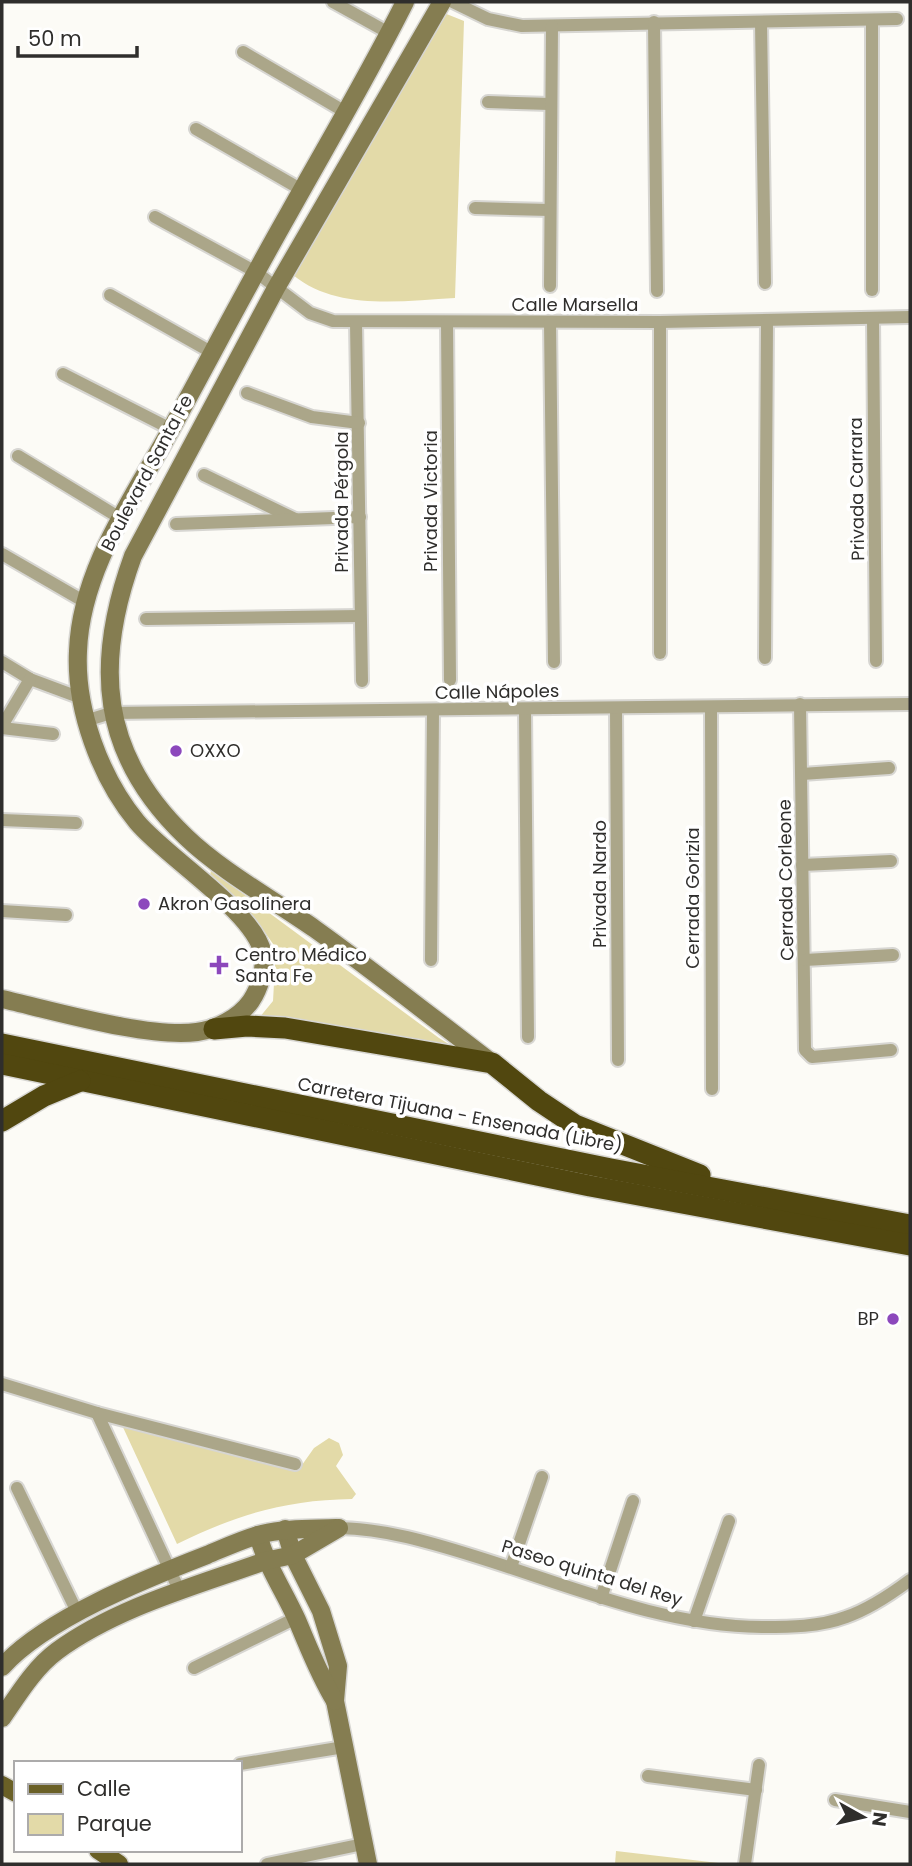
<svg xmlns="http://www.w3.org/2000/svg" width="912" height="1866" viewBox="0 0 912 1866" font-family="Poppins,sans-serif">
<rect width="100%" height="100%" fill="#fcfbf6"/>
<!-- green -->
<g fill="#e3daa8">
<path d="M439 11 464 21 455 298C401 301 337 311 293 275Z"/>
<polygon points="211,870 439,1038 460,1051 259,1018 273,1001 276,948 256,920 210,876"/>
<path d="M121 1423 290 1466 302 1465 314 1448 329 1438 339 1443 343 1455 336 1466 356 1494 352 1499C285 1500 236 1515 177 1544Z"/>
<polygon points="616,1851 727,1864 615,1864"/>
</g>
<g fill="none" stroke-linecap="round" stroke-linejoin="round">
<defs>
<g id="street">
<polyline points="333,2 389,33"/>
<polyline points="453,2 488,19 522,26 897,19"/>
<polyline points="872,20 872,290"/>
<polyline points="654,22 657,291"/>
<polyline points="761,22 765,283"/>
<polyline points="243,52 347,113"/>
<polyline points="488,102 550,104"/>
<polyline points="196,129 302,190"/>
<polyline points="475,208 550,210"/>
<polyline points="155,217 256,272 310,313 333,321 660,322 910,317"/>
<polyline points="550,286 552,26"/>
<polyline points="110,295 211,352"/>
<polyline points="873,318 876,661"/>
<polyline points="447,322 450,680"/>
<polyline points="550,322 554,662"/>
<polyline points="356,323 362,681"/>
<polyline points="63,374 171,429"/>
<polyline points="247,393 312,417 359,423"/>
<polyline points="18,456 120,518"/>
<polyline points="204,475 295,519"/>
<polyline points="176,524 360,517"/>
<polyline points="2,554 85,602"/>
<polyline points="146,619 360,616"/>
<polyline points="660,653 660,322"/>
<polyline points="765,658 767,321"/>
<polyline points="2,662 30,679 81,698"/>
<polyline points="800,704 805,1050 812,1057 891,1050"/>
<polyline points="711,707 712,1089"/>
<polyline points="616,708 618,1060"/>
<polyline points="525,709 528,1037"/>
<polyline points="85,721 111,713 910,704"/>
<polyline points="2,726 30,679"/>
<polyline points="2,728 53,734"/>
<polyline points="802,774 889,768"/>
<polyline points="2,820 76,823"/>
<polyline points="802,865 891,861"/>
<polyline points="2,911 66,915"/>
<polyline points="431,960 433,711"/>
<polyline points="805,960 893,955"/>
<polyline points="2,1384 97,1413 295,1464"/>
<polyline points="97,1413 180,1592"/>
<polyline points="17,1488 78,1614"/>
<path d="M339 1528C386 1529 429 1542 474 1556 568 1585 662 1626 762 1627 790 1627 819 1627 846 1617 869 1609 890 1595 910 1580"/>
<polyline points="511,1567 542,1477"/>
<polyline points="601,1598 633,1501"/>
<polyline points="694,1621 729,1521"/>
<polyline points="194,1668 296,1618"/>
<polyline points="240,1764 344,1747"/>
<polyline points="648,1776 756,1790"/>
<polyline points="835,1800 910,1812"/>
<polyline points="267,1864 363,1844"/>
<polyline points="745,1864 759,1765"/>
</g>
<g id="secondary">
<path d="M442 2 276 288 133 556C94 663 99 754 186 837 220 870 275 901 315 929 375 972 433 1018 492 1063"/>
<path d="M2 999C51 1010 150 1039 197 1032 217 1029 239 1018 251 1001 259 989 266 968 263 954 255 912 167 858 137 822 100 777 75 709 78 651 81 570 132 500 170 431 210 358 248 285 289 213 328 143 369 74 405 2"/>
<polyline points="285,1529 293,1555 321,1611 338,1666 335,1701 368,1864"/>
<path d="M258 1535C267 1567 284 1591 297 1620 309 1648 319 1675 335 1701"/>
<path d="M2 1667C45 1619 145 1579 207 1555 224 1548 243 1539 262 1534 286 1528 311 1529 336 1528"/>
<path d="M2 1718C18 1695 34 1668 57 1651 117 1607 196 1586 265 1561L293 1555 339 1528"/>
</g>
<g id="primary">
<polyline points="2,1785 16,1793"/>
<polyline points="98,1850 119,1864"/>
</g>
<g id="highway">
<polyline points="214,1029 247,1026 285,1028 492,1063 539,1101 575,1125 700,1175"/>
<polyline points="2,1044 611,1169 910,1225"/>
<polyline points="2,1064 590,1186 910,1245"/>
<polyline points="2,1121 44,1096 80,1081"/>
</g>
</defs>
<!-- street casing -->
<use href="#street" stroke="#d7d6d2" stroke-width="16"/>
<!-- secondary casing -->
<use href="#secondary" stroke="#d7d6d2" stroke-width="21"/>
<!-- primary casing -->
<use href="#primary" stroke="#d7d6d2" stroke-width="21"/>
<!-- highway casing -->
<use href="#highway" stroke="#d7d6d2" stroke-width="24"/>
<!-- street -->
<use href="#street" stroke="#aba689" stroke-width="12"/>
<!-- secondary -->
<use href="#secondary" stroke="#857d51" stroke-width="18"/>
<!-- primary -->
<use href="#primary" stroke="#6a6026" stroke-width="18"/>
<!-- highway -->
<use href="#highway" stroke="#51470f" stroke-width="21"/>
</g>
<!-- markers -->
<g fill="#8c48bc" stroke="#fff" stroke-width="2.5">
<circle cx="176" cy="751" r="7"/>
<circle cx="144" cy="904" r="7"/>
<path d="M215.5 954.5h7v7h7v7h-7v7h-7v-7h-7v-7h7z"/>
<circle cx="893" cy="1319" r="7"/>
</g>
<g text-anchor="middle" stroke-width="7" stroke-linejoin="round" paint-order="stroke">
<!-- street labels -->
<g font-size="18" fill="#2f2e2c" stroke="#fff">
<text x="575" y="311">Calle Marsella</text>
<text transform="translate(147 473) rotate(-62)" y="6">Boulevard Santa Fe</text>
<text transform="translate(857 489) rotate(-91)" y="6">Privada Carrara</text>
<text transform="translate(431 501) rotate(-90)" y="6">Privada Victoria</text>
<text transform="translate(342 502) rotate(-90)" y="6">Privada Pérgola</text>
<text transform="translate(497 692) rotate(-1)" y="6">Calle Nápoles</text>
<text transform="translate(786 880) rotate(-91)" y="6">Cerrada Corleone</text>
<text transform="translate(600 884) rotate(-90)" y="6">Privada Nardo</text>
<text transform="translate(693 898) rotate(-90)" y="6">Cerrada Gorizia</text>
<text transform="translate(460 1115) rotate(11)" y="6">Carretera Tijuana - Ensenada (Libre)</text>
<text transform="translate(592 1573) rotate(17)" y="6">Paseo quinta del Rey</text>
</g>
<!-- poi labels -->
<g font-size="18" fill="#2f2e2c" stroke="#fff" text-anchor="start">
<text x="190" y="757">OXXO</text>
<text x="158" y="910">Akron Gasolinera</text>
<text x="235" y="961">Centro Médico<tspan x="235" dy="21">Santa Fe</tspan></text>
<text x="879" y="1325" text-anchor="end">BP</text>
</g>
</g>
<!-- border -->
<rect width="912" height="1866" fill="none" stroke="#2f2e2c" stroke-width="7"/>
<!-- legend -->
<rect x="14" y="1761" width="228" height="91" fill="#ffffff" stroke="#acabab" stroke-width="2"/>
<rect x="28" y="1784" width="35" height="10" fill="#6a6026" stroke="#acabab" stroke-width="2"/>
<text x="77" y="1796" font-size="21" fill="#2f2e2c">Calle</text>
<rect x="28" y="1814" width="35" height="21" fill="#e3daa8" stroke="#acabab" stroke-width="2"/>
<text x="77" y="1831" font-size="21" fill="#2f2e2c">Parque</text>
<!-- north arrow -->
<g transform="translate(863 1817) rotate(98)" stroke="#ffffff" stroke-width="5" paint-order="stroke">
<path d="M0-5L12 26L0 18L-12 26Z" fill="#2f2e2c"/>
<text y="-10" font-size="19" font-weight="bold" text-anchor="middle" fill="#2f2e2c">N</text>
</g>
<!-- scale -->
<path d="M18 46v10h119v-10" fill="none" stroke="#2f2e2c" stroke-width="3.5"/>
<text x="28" y="46" font-size="21" fill="#2f2e2c" stroke="#ffffff" stroke-width="5" paint-order="stroke">50 m</text>
</svg>
